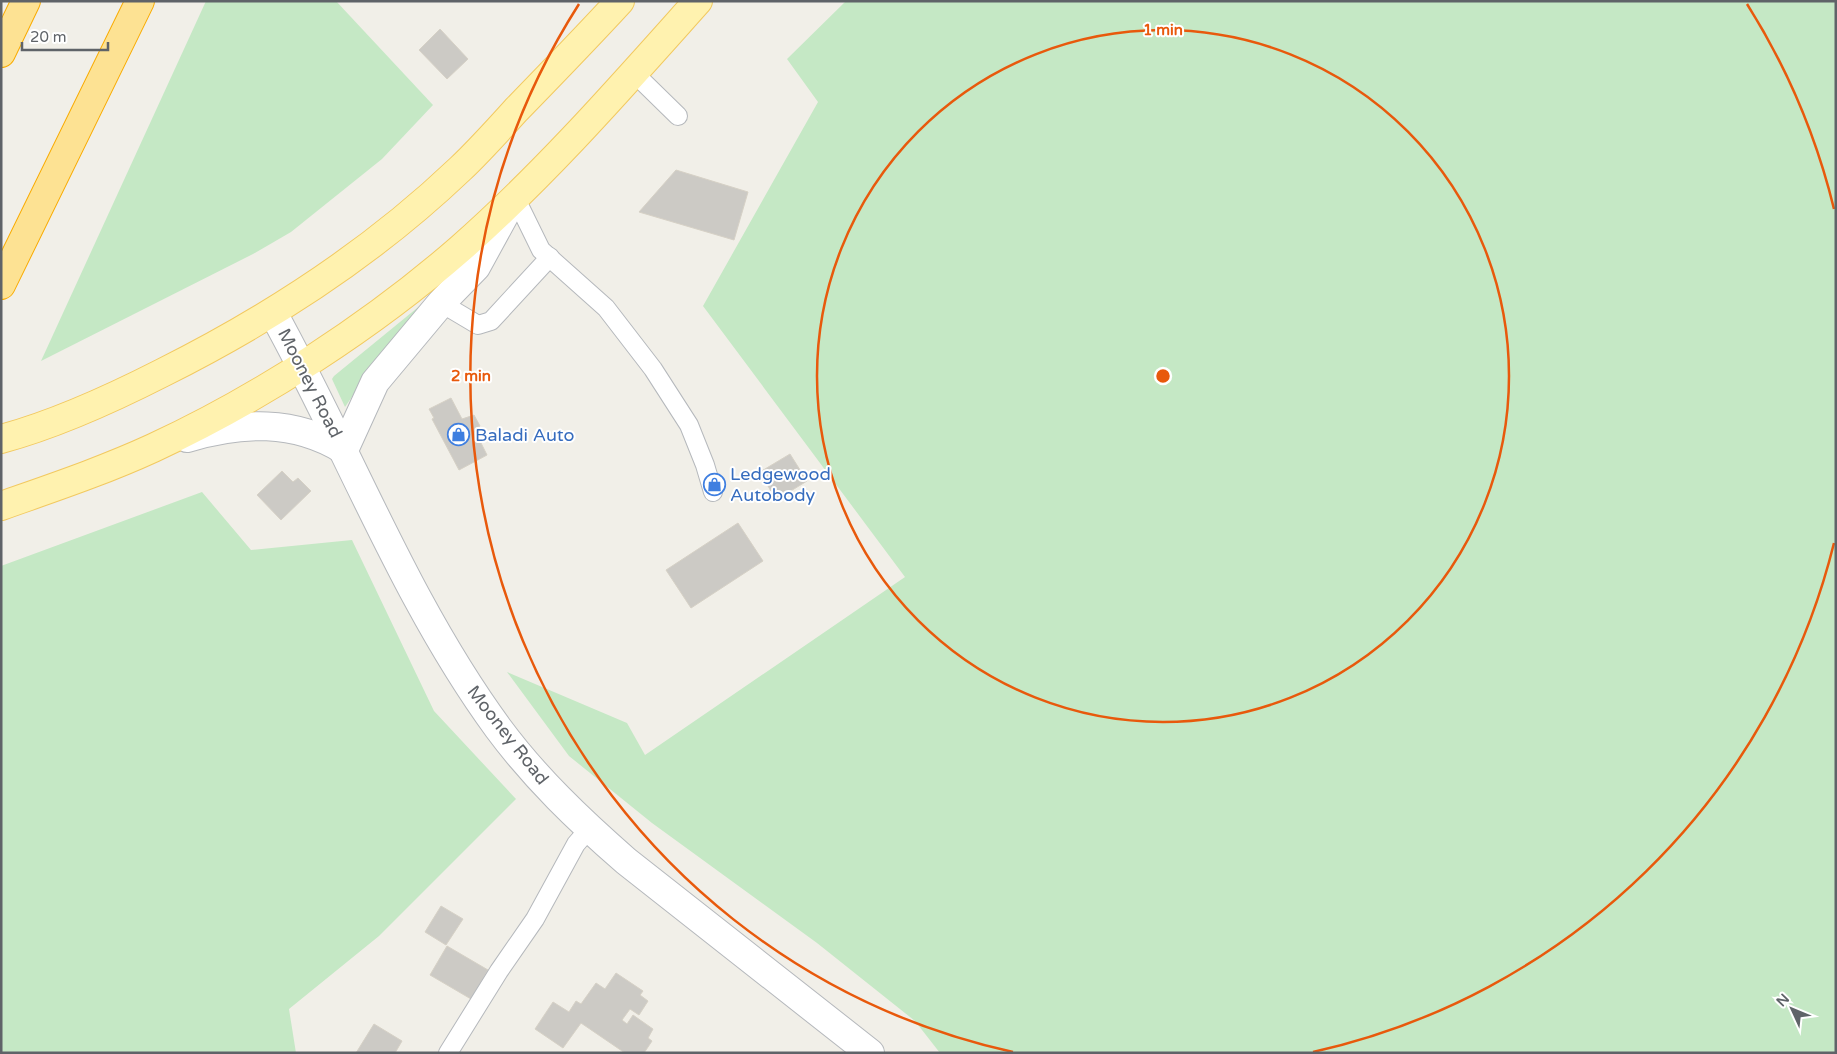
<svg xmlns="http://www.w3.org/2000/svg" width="1837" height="1054" viewBox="0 0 1837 1054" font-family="'Varela Round',sans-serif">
<rect width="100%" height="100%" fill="#f1efe8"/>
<!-- green -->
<g fill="#c5e8c5">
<polygon points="206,1 336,1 433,105 382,159 291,232 253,254 41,361"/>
<polygon points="846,1 1836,1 1836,1053 940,1053 915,1021 817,943 652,823 569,756 507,672 627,723 645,755 905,577 703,306 818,102 787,59"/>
<polygon points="422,304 377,360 345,407 332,379 334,376"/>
<polygon points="202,492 251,550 352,540 434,711 516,799 379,936 289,1009 296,1053 1,1053 1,566"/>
</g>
<!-- building -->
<g fill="#cccac5" stroke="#d6d1c6">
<polygon points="440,29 468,59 447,79 419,50"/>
<polygon points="676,170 748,192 734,240 639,212"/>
<polygon points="451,398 462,419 474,415 480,426 474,429 487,455 459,470 432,419 434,418 429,409"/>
<polygon points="790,454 807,481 776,500 760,472"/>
<polygon points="282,471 293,482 298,478 311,491 281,520 257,495"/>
<polygon points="738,523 763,561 691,608 666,570"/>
<polygon points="441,906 463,919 446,945 425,932"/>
<polygon points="447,946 488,970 471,999 430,975"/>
<polygon points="616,973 643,991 640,995 648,1001 639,1015 630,1009 622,1020 627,1024 633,1015 653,1029 648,1038 652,1041 644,1053 625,1053 581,1023 563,1048 535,1029 553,1002 569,1012 576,1001 581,1004 596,983 605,989"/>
<polygon points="374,1024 402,1041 395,1053 356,1053"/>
</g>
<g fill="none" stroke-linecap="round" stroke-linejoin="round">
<defs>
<g id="service">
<polyline points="633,72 678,116"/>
<polyline points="515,197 541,250 606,308 653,369 689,425 705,465 713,492"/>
<polyline points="441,303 478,325 491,321 550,257"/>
<polyline points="448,1053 499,971 535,919 576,844 589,829"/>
</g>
<g id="tertiary">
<path d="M273 313C349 450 405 601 498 728 535 778 579 820 626 861L870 1053"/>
<path d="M187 438C241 422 294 419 344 450"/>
<polyline points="344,450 375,382 441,303 476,267 510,205"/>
</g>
<g id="primary">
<path d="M1 439C57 424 111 399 162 373 270 319 372 253 460 169 480 150 498 130 516 110 551 74 586 38 620 1"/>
<path d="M1 506C52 488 103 471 153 448 259 399 373 325 461 248 546 173 622 86 698 1"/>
</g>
<g id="motorway">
<polyline points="1,53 26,1"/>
<polyline points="1,285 140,1"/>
</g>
</defs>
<!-- service casing -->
<use href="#service" stroke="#b5b8bc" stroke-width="20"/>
<!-- tertiary casing -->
<use href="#tertiary" stroke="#b5b8bc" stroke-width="30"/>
<!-- primary casing -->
<use href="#primary" stroke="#f2c960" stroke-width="30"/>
<!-- motorway casing -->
<use href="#motorway" stroke="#f9ab00" stroke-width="30"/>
<!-- service -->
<use href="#service" stroke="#fff" stroke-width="18"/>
<!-- tertiary -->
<use href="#tertiary" stroke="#fff" stroke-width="28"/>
<!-- primary -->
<use href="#primary" stroke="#fff2af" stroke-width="28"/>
<!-- motorway -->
<use href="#motorway" stroke="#fde293" stroke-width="28"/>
</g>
<!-- distance rings -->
<g fill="none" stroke="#e8590c" stroke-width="2.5">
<circle cx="1163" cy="376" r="346"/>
<path d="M1834 543A692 692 0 0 1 1313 1052M1013 1052A692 692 0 0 1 579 4M1747 4A692 692 0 0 1 1834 209"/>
</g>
<!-- icons -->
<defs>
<symbol id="shop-ring" viewBox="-11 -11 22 22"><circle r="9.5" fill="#fff" stroke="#3f7fe0" stroke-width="1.5"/><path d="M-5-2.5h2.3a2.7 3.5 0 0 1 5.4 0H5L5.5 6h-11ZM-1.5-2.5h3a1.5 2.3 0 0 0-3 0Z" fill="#3f7fe0"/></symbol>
</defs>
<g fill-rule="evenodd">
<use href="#shop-ring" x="446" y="422" width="25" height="25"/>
<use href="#shop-ring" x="702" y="472" width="25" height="25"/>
</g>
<g text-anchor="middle" stroke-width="4" stroke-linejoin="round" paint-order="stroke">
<!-- street labels -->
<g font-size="18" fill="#5f6368" stroke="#fff">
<text transform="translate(310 383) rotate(63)" y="6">Mooney Road</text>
<text transform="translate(508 735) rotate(52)" y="6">Mooney Road</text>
</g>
<!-- shop labels -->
<g font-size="18" fill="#366cbe" stroke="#fff" text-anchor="start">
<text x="475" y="441">Baladi Auto</text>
<text x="730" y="480">Ledgewood<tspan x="730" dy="21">Autobody</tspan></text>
</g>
</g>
<circle cx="1163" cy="376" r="8" fill="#e8590c" stroke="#fff" stroke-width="2.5"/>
<g font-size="15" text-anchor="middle" font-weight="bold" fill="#e8590c" stroke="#fff" stroke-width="4" stroke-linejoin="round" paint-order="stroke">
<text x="1163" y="35">1 min</text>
<text x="471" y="381">2 min</text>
</g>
<!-- border -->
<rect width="1837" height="1054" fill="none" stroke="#5f6368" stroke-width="5"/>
<!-- north arrow -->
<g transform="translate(1792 1009) rotate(314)" stroke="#ffffff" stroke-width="4" paint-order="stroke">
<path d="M0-4L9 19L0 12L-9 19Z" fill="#5f6368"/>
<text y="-8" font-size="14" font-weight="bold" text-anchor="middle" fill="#5f6368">N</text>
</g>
<!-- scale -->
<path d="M22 42v8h86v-8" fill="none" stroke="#5f6368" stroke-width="2.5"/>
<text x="30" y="42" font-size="15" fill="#5f6368" stroke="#ffffff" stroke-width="4" paint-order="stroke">20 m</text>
</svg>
